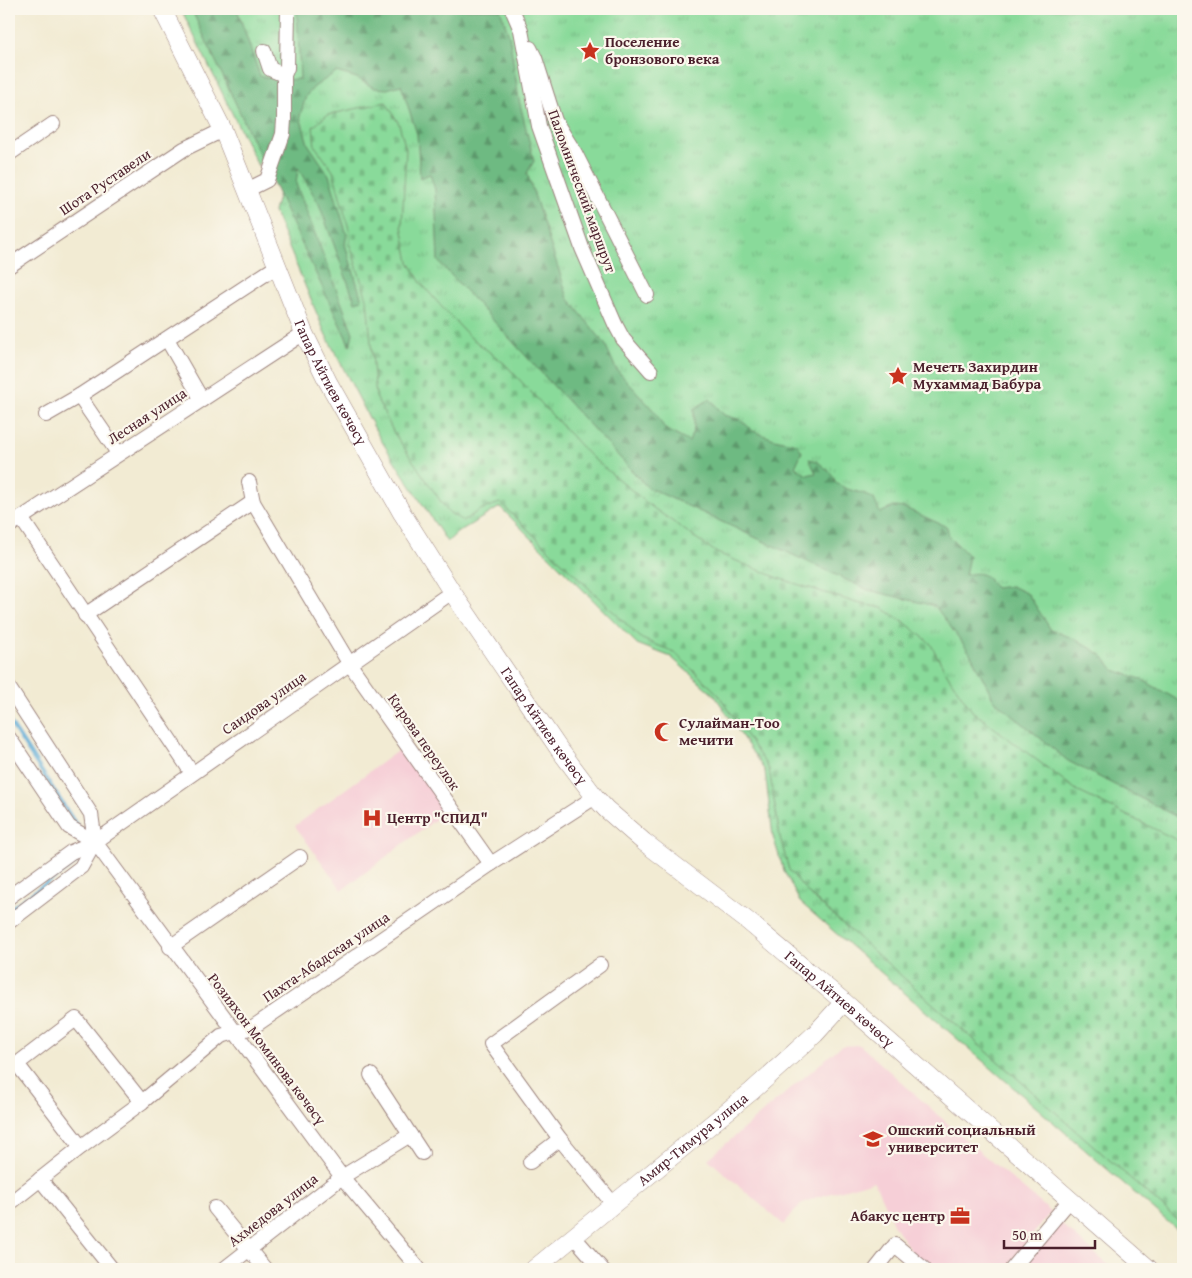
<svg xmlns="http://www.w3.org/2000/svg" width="1192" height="1278" viewBox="0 0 1192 1278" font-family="'Gentium Book Plus',serif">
<defs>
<pattern id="grass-tufts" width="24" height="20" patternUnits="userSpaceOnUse" patternTransform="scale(1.25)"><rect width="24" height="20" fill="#89da9a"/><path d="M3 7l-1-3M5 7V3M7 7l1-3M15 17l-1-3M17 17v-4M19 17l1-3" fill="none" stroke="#78bb85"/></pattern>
<pattern id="forest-firs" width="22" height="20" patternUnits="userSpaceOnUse" patternTransform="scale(1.25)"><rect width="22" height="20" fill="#6eba82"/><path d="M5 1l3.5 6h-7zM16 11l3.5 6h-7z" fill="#5c976b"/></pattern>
<pattern id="cemetery-stones" width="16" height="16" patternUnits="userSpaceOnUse" patternTransform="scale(1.25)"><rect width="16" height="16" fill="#89da9a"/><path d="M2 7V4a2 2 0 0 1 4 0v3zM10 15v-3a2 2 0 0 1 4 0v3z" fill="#78bb85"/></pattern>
</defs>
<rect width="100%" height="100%" fill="#fbf7ec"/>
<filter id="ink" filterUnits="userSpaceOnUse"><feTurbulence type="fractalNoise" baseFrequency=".02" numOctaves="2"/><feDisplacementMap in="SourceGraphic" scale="10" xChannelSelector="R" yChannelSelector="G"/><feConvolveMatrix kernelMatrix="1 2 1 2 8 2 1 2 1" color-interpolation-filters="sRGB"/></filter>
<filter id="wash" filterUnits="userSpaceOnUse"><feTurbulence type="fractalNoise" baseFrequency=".0096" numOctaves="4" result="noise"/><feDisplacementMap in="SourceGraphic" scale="20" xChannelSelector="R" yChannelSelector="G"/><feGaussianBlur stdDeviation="1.12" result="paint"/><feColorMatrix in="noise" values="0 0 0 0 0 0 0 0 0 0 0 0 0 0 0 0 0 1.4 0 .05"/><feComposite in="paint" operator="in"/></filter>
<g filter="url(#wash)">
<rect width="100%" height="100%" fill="#f2ebd3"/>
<!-- built -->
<g fill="#f6cfd7">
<polygon points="407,744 448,810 342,890 295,826"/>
<polygon points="860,1045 966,1140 1051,1212 1005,1269 931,1269 913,1254 894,1226 874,1181 814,1198 803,1203 793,1212 784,1225 708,1159 841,1046"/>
<polygon points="1060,1223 1113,1269 1022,1269"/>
</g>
<!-- grass -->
<polygon fill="url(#grass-tufts)" stroke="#6a7c62" points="181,9 1183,9 1183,1235 800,902 784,871 773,837 765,771 715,696 671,657 637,644 500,507 458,532 447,542 379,437 325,333 274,212 293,137 273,132 258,166"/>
<!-- forest -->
<path fill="url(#forest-firs)" stroke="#5c6c56" d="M208 9H237L260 76 278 80 300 79 297 9H500L509 35 519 100 534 161 527 173 568 298 605 344 616 369 655 412 665 429 689 442 694 428V409L710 399 724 415 741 420 753 431 774 439 797 444 802 452 795 467 807 475 816 473 809 459 817 461 832 474 836 483 847 489 865 494 874 499 880 513 893 507 905 508 947 527 949 536 969 556 965 575C983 571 985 574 995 588L1011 586 1028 594 1051 630 1078 640 1103 656 1114 670 1141 679 1183 703V820L1068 761 994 700 970 653 935 606 868 590 647 487 438 261 435 190 430 174 420 178 417 134 401 85 387 89 374 88 357 78 336 72 314 87 306 96 300 116 308 144 329 175 347 235 345 244 362 300 355 302 319 204 298 168 296 184 353 333 350 346 194 15Z"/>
<!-- cemetery -->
<polygon fill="url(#cemetery-stones)" stroke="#6a7c62" points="386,102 399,124 406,149 402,226 409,262 421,283 440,305 470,337 505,364 590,456 652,507 717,553 781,579 857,603 882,608 903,621 930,643 947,674 972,711 1079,792 1183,843 1183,1225 809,894 789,870 780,837 769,769 718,694 674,652 642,639 500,503 480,510 463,521 448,512 394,433 376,397 367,299 350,245 350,233 333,171 315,146 313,127 327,115"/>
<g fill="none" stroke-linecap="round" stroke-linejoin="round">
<!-- stream -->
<g stroke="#5dabd6" stroke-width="4">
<polyline points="9,721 77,826"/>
<polyline points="9,910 79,860"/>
</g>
</g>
</g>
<g filter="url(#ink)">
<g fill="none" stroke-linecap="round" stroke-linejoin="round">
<defs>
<g id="minor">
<polyline points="512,9 521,30 539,126 582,248 615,324 623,339 651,371"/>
<polyline points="530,48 535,58 555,121 575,153 647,295"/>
<polyline points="264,51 270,69 284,75"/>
<polyline points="9,154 53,124"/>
<polyline points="247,190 267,180 283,134 284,120 284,75 287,68 288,9"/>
<polyline points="9,266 184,149 223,130"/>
<polyline points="167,339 202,400"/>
<polyline points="79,396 118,453"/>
<polyline points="46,415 79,396 276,267"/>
<polyline points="249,482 253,502 349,663 491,864"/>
<polyline points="21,518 192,773"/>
<polyline points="9,526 304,333"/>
<polyline points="85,615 253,502"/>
<polyline points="9,688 91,814 95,842"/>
<polyline points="9,738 69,827 95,842 342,1177 419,1269"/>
<polyline points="9,897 71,852 95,842 452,592"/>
<polyline points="9,922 81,867 95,842"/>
<polyline points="170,947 300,857"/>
<polyline points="371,1075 422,1153"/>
<polyline points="560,1139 491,1044 600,965"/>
<polyline points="81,1147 17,1064 76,1019 142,1102"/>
<polyline points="530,1162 560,1139 614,1205"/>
<polyline points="40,1179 112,1269"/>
<polyline points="9,1204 81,1147 142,1102 221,1036 253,1027 491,864 595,797"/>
<polyline points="215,1208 265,1269"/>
<polyline points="574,1237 602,1269"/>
<polyline points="224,1269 342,1177 410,1135"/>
<polyline points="876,1269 895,1245 924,1269"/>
<polyline points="1012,1269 1070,1200"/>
</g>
<g id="major">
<path id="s1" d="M162 9 223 130 304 333 328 382 402 513 452 592 559 749 595 797 606 809 644 842 749 922 844 1002 1149 1269"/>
<path id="s2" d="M534 1269 752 1091 815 1034 844 1002"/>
</g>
</defs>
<!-- minor casing -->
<use href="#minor" stroke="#9e857f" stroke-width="16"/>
<!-- major casing -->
<use href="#major" stroke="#9e857f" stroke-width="19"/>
<!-- minor -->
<use href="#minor" stroke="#fff" stroke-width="14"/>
<!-- major -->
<use href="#major" stroke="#fff" stroke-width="18"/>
</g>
</g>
<!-- icons -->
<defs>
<symbol id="sight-bare" viewBox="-9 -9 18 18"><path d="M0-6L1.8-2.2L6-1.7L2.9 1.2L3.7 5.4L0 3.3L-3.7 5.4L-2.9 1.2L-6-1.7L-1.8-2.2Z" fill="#c8321e" stroke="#fbf7ec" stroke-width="2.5" paint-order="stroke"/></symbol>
<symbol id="mosque-bare" viewBox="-9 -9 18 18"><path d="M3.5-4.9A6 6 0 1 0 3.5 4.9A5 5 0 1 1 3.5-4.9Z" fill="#c8321e" stroke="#fbf7ec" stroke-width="2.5" paint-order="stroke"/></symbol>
<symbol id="hospital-bare" viewBox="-9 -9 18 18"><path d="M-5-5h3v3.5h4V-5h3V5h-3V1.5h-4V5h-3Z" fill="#c8321e" stroke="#fbf7ec" stroke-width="2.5" paint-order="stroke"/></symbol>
<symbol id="university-bare" viewBox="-9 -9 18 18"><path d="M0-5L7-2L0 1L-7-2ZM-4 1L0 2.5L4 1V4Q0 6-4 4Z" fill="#c8321e" stroke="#fbf7ec" stroke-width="2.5" paint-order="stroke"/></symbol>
<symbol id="office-bare" viewBox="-9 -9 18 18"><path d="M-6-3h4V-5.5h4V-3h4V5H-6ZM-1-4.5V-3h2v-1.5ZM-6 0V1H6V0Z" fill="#c8321e" stroke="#fbf7ec" stroke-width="2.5" paint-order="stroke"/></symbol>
</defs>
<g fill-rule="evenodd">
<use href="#sight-bare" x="576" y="37" width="28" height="28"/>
<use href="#sight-bare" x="884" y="362" width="28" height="28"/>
<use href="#mosque-bare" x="650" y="718" width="28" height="28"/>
<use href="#hospital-bare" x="358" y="804" width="28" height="28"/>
<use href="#university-bare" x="859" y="1125" width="28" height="28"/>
<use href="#office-bare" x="946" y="1202" width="28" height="28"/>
</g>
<g text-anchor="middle" stroke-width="4.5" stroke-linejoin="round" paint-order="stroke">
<!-- poi labels -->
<g font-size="15" font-weight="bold" fill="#4a1f2b" stroke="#fbf7ec" text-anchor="start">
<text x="605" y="47">Поселение<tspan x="605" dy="17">бронзового века</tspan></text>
<text x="913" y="372">Мечеть Захирдин<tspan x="913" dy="17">Мухаммад Бабура</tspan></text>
<text x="679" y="728">Сулайман-Тоо<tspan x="679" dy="17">мечити</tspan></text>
<text x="387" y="823">Центр "СПИД"</text>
<text x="888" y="1135">Ошский социальный<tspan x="888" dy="17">университет</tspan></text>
<text x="945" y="1221" text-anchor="end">Абакус центр</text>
</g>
<!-- street labels -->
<g font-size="15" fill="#4a1f2b" stroke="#fbf7ec">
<text transform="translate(105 182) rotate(-34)" y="5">Шота Руставели</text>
<text transform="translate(582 191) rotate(70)" y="5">Паломнический маршрут</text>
<text dy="5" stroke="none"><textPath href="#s1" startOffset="410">Гапар Айтиев көчөсү</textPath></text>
<text transform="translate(147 416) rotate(-33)" y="5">Лесная улица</text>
<text transform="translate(264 703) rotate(-35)" y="5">Саидова улица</text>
<text dy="5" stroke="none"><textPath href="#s1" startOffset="815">Гапар Айтиев көчөсү</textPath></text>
<text transform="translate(424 742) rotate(55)" y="5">Кирова переулок</text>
<text transform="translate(326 957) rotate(-34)" y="5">Пахта-Абадская улица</text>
<text dy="5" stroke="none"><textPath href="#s1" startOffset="1220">Гапар Айтиев көчөсү</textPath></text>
<text transform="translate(267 1049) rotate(53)" y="5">Розияхон Моминова көчөсү</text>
<text dy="5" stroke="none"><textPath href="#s2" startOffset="205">Амир-Тимура улица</textPath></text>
<text transform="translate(273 1210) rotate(-38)" y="5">Ахмедова улица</text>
</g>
</g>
<!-- margin -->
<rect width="1192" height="1278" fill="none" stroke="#fbf7ec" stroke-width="30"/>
<!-- scale -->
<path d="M1004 1240v8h91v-8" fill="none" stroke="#4a1f2b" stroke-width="2.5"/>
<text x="1012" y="1240" font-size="15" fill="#4a1f2b" stroke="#fbf7ec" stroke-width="4" paint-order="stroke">50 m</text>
</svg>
